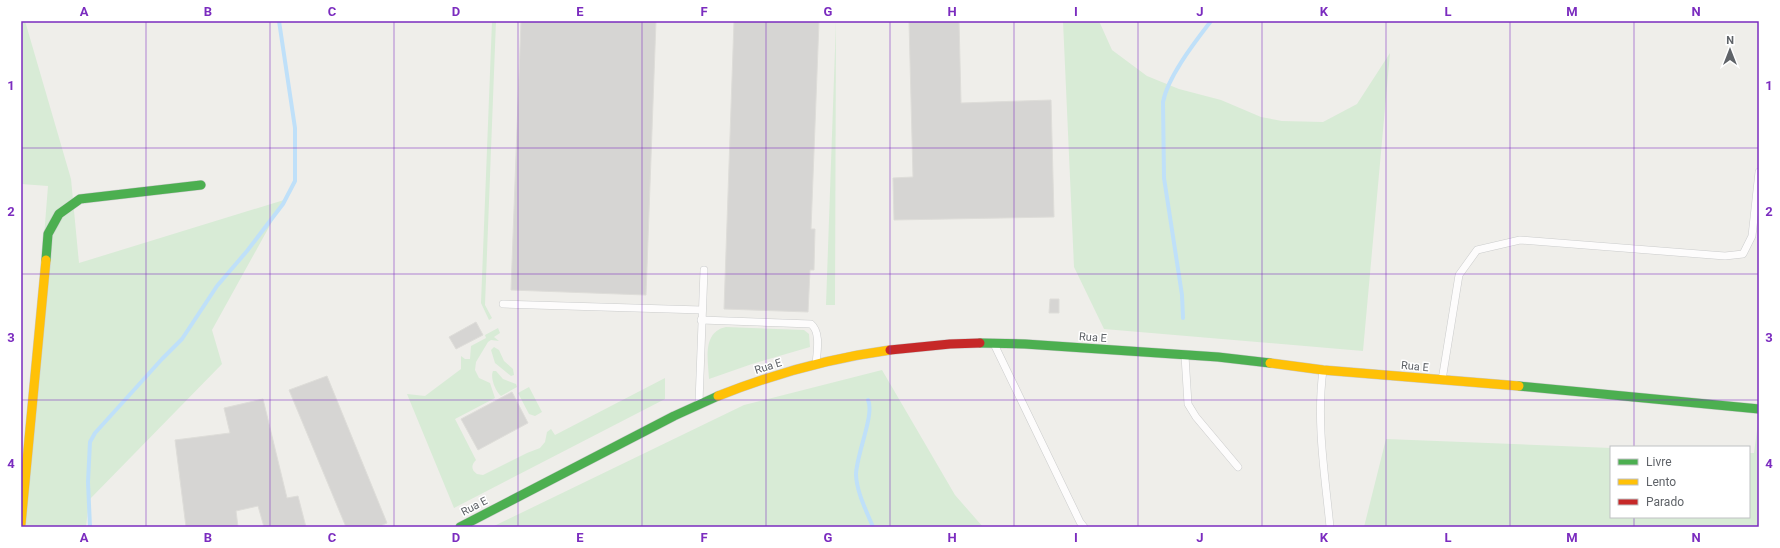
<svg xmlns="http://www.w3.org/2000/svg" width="1780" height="548" viewBox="0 0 1780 548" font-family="Roboto,sans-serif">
<rect width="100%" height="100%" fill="#efeeea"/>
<!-- green -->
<g fill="#d8ebd6">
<polygon points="21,21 25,21 71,179 79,263 284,200 212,330 222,364 89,500 86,527 21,527 48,186 21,184"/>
<polygon points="492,21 496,21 485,305 492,318 489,320 481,303"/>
<polygon points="836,21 835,305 826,305"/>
<polygon points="1063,21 1099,21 1112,50 1147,76 1179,89 1221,100 1261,117 1282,121 1323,122 1357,104 1390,53 1363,351 1104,329 1074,267"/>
<path d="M726 327 804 330 809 334 810 347 752 364 709 379C708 360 702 332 726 327Z"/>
<path d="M498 328 500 333 494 337 499 341 491 340 488 342 476 362 475 370 479 378 490 383 495 398 455 419 476 460C471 465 471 470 477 474L483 475 527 453 540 448 545 442 547 432 551 429 555 435 665 378V399L454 508 407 394 425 396 461 369V356L465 359H470L471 346 486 338 485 335Z"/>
<polygon points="494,347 499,350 504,361 513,369 514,375 511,376 495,363 491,350"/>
<polygon points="882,370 955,495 983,527 492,527 744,405"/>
<path d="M493 371H496L503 379 516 384 517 387 501 396C495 391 490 377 493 371Z"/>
<polygon points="529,387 542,412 535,416 529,414 518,393"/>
<polygon points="1759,415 1759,527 1364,527 1386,439 1611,448 1611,517 1749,517 1749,453 1754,453"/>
</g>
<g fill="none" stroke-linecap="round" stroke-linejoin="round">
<!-- stream -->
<g stroke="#bfe0f9" stroke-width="4">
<path d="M1183 318 1182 295 1164 178 1163 102C1168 76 1195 42 1211 21"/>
<path d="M868 400C875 414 856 455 856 475 857 493 866 510 873 527"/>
<polyline points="90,527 88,482 90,442 95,433 162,359 182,339 217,286 247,251 283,204 295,181 295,128 279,21"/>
</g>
</g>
<!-- building -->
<g fill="#d6d5d3" stroke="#deddd9">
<polygon points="521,21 656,21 646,295 511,290"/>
<polygon points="734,21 819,21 811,229 815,229 814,270 810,270 808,312 724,309"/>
<polygon points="909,21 959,21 961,103 1051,100 1054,217 894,220 893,178 913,177"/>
<polygon points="1050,299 1059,299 1059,313 1049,313"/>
<polygon points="476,322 483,335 456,349 449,337"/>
<polygon points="327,376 387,523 378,527 346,527 289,390"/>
<polygon points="512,392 528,423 478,450 461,419"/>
<polygon points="263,399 287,498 298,496 306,527 264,527 258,506 236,511 238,527 186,527 175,440 230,433 224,408"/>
</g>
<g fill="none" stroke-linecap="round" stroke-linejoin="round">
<defs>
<g id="lane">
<polyline points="503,304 702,310"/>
<path d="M701 320 811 324C821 332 817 352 816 364"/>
<polyline points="994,344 1080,522 1084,527"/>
<polyline points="1185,356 1188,404 1196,417 1238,467"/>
<path d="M1323 370C1316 423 1325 475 1330 527"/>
<polyline points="1442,380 1459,275 1477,250 1520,240 1725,256 1743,254 1752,236 1759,172"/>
<polyline points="699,402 704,270"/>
</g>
<g id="fast">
<polyline points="46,260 48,234 59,214 80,199 201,185"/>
<polyline points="980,343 1025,344 1218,357 1270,363"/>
<polyline points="1519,386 1759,409"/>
<polyline points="460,527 674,416 718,396"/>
</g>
<g id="slow">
<polyline points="1270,363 1323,370 1519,386"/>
<path d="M718 396C773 374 831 358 890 350"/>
<polyline points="21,524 46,260"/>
</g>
<polyline id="jam" points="890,350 950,344 980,343"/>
</defs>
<!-- lane casing -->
<use href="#lane" stroke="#cbcccc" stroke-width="8"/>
<!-- fast casing -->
<use href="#fast" stroke="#cacacb" stroke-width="10"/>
<!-- slow casing -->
<use href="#slow" stroke="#cacacb" stroke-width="10"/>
<!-- jam casing -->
<use href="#jam" stroke="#cacacb" stroke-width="10"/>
<!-- lane -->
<use href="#lane" stroke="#fdfcfc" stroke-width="7"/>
<!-- fast -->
<use href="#fast" stroke="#4caf50" stroke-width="9"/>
<!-- slow -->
<use href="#slow" stroke="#ffc107" stroke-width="9"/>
<!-- jam -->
<use href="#jam" stroke="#c62828" stroke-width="9"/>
</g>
<!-- grid -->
<path fill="none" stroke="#7b2cbf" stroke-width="1" stroke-opacity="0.55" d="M146 21V527M270 21V527M394 21V527M518 21V527M642 21V527M766 21V527M890 21V527M1014 21V527M1138 21V527M1262 21V527M1386 21V527M1510 21V527M1634 21V447M21 148H1759M21 274H1759M21 400H1759M1634 517V527"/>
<g text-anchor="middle" stroke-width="3" stroke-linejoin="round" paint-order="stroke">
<!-- street labels -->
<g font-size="11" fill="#5f6368" stroke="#fff">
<text transform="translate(1093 337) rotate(4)" y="4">Rua E</text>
<text transform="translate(768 366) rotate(-18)" y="4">Rua E</text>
<text transform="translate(1415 366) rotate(5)" y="4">Rua E</text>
<text transform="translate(474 506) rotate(-27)" y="4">Rua E</text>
</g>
</g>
<!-- border -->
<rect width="1780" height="548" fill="none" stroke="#ffffff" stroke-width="44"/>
<!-- legend -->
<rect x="1610" y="446" width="140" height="72" fill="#ffffff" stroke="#bfc1c3"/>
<rect x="1618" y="459" width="20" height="6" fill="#4caf50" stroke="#bfc1c3"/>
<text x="1646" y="466" font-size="12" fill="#5f6368">Livre</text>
<rect x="1618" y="479" width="20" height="6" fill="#ffc107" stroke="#bfc1c3"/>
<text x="1646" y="486" font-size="12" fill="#5f6368">Lento</text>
<rect x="1618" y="499" width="20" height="6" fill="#c62828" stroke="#bfc1c3"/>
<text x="1646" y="506" font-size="12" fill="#5f6368">Parado</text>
<!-- north arrow -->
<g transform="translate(1730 50)" stroke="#ffffff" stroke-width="3" paint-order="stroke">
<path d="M0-3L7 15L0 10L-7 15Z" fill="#5f6368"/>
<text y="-6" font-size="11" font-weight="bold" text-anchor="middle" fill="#5f6368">N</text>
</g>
<rect x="22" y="22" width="1736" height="504" fill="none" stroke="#7b2cbf" stroke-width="1.5"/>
<g font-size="13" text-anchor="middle" font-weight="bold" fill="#7b2cbf">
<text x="84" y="16">A</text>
<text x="208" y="16">B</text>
<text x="332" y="16">C</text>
<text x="456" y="16">D</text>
<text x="580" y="16">E</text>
<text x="704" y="16">F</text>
<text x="828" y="16">G</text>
<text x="952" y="16">H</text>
<text x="1076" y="16">I</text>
<text x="1200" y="16">J</text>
<text x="1324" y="16">K</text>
<text x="1448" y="16">L</text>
<text x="1572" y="16">M</text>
<text x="1696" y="16">N</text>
<text x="11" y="90">1</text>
<text x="1769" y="90">1</text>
<text x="11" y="216">2</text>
<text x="1769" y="216">2</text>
<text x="11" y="342">3</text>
<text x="1769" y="342">3</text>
<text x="11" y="468">4</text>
<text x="1769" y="468">4</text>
<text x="84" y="542">A</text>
<text x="208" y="542">B</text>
<text x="332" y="542">C</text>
<text x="456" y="542">D</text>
<text x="580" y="542">E</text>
<text x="704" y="542">F</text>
<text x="828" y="542">G</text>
<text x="952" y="542">H</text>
<text x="1076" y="542">I</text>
<text x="1200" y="542">J</text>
<text x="1324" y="542">K</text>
<text x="1448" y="542">L</text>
<text x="1572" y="542">M</text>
<text x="1696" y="542">N</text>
</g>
</svg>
